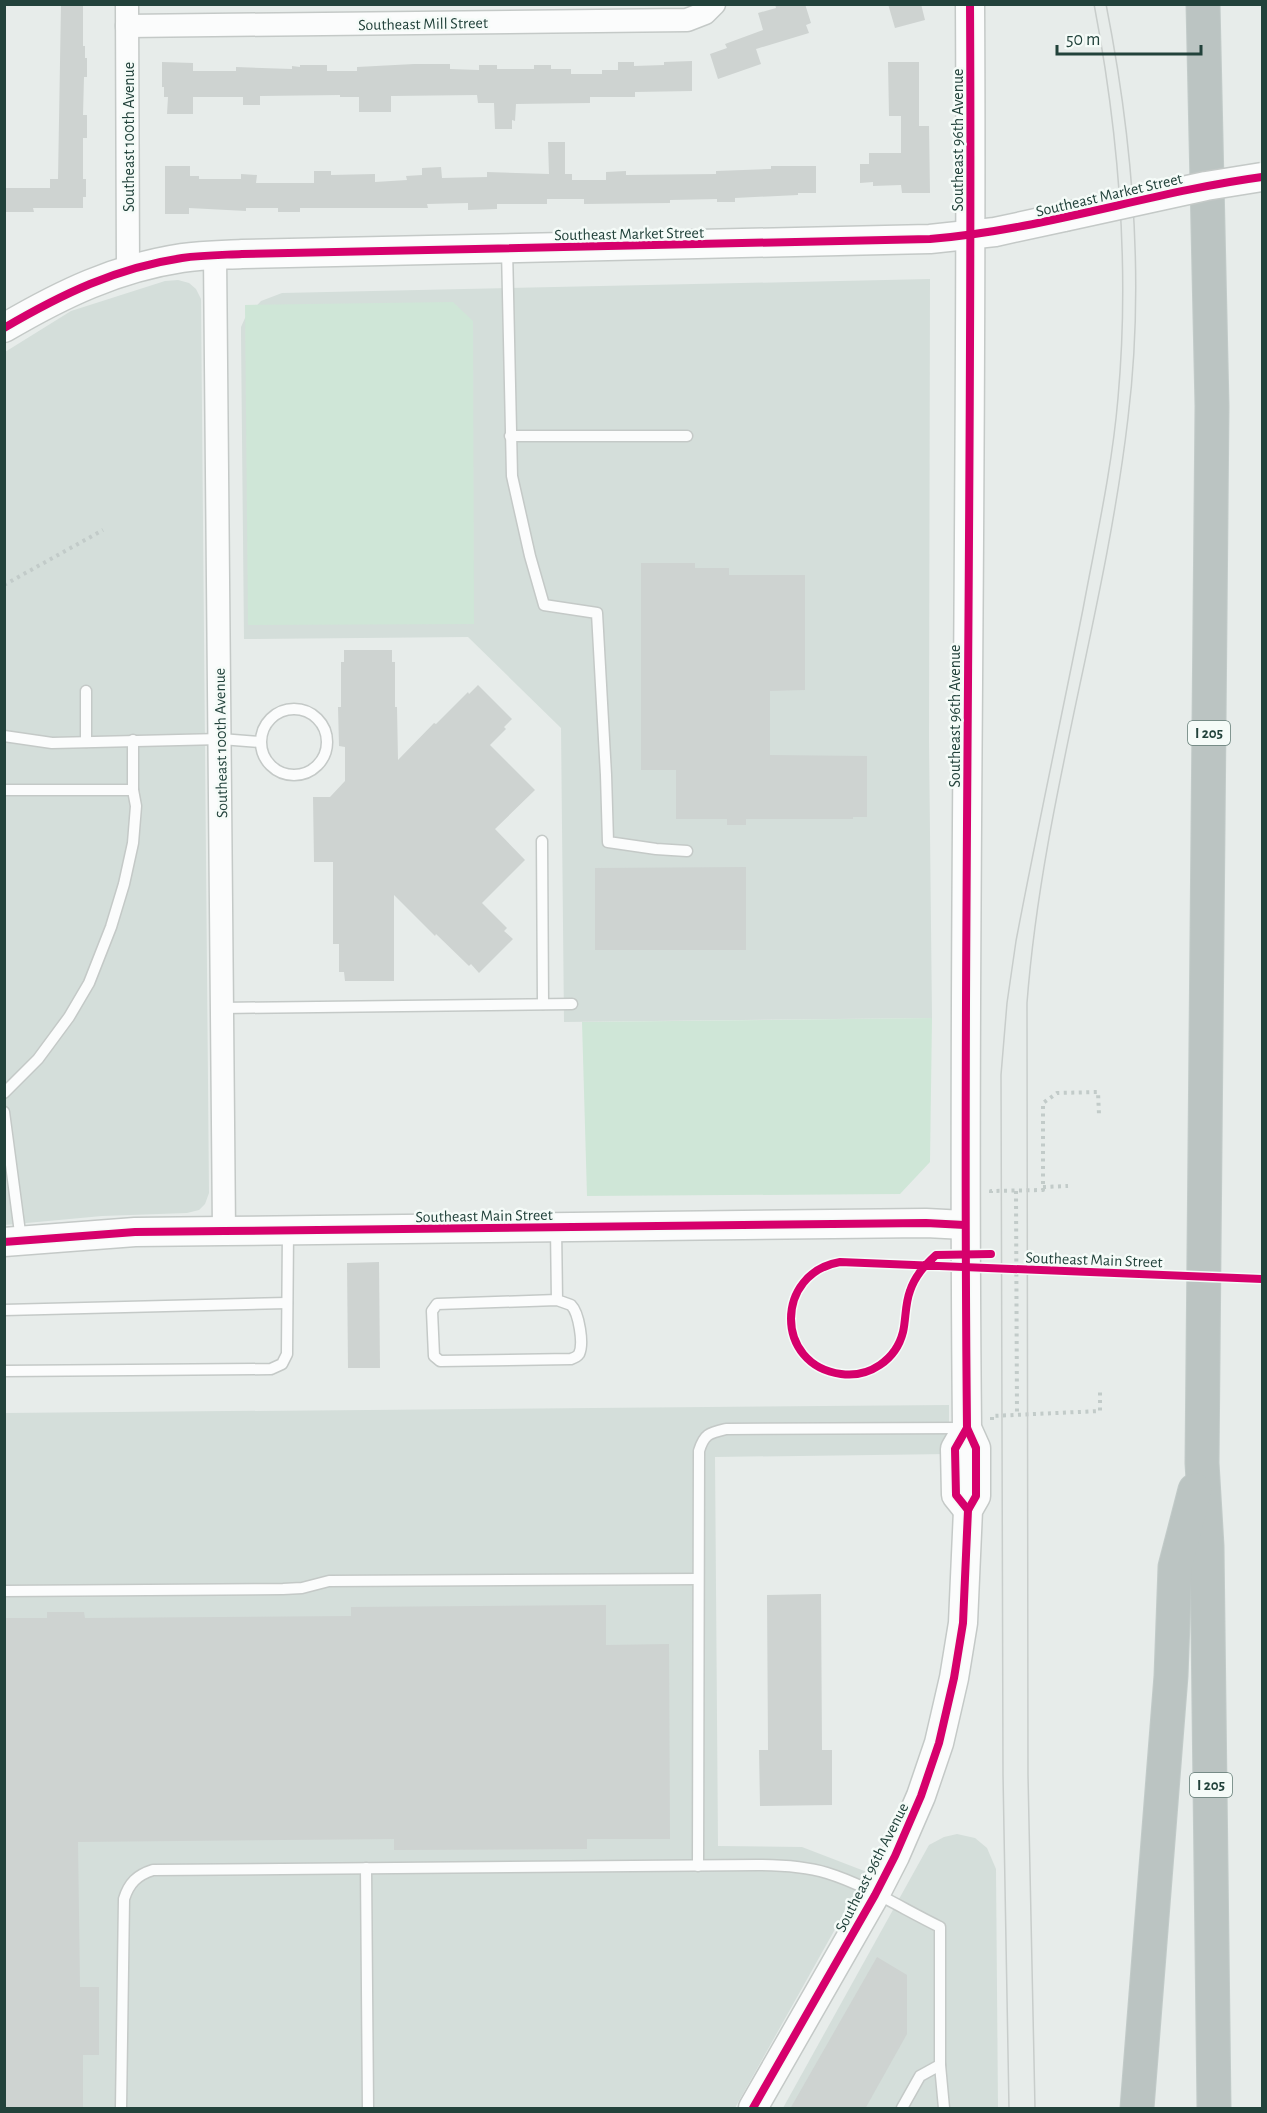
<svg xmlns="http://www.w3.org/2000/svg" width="1267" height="2113" viewBox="0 0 1267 2113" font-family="'Alegreya Sans',sans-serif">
<rect width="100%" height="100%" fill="#e7ecea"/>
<!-- built -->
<g fill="#d4deda">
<polygon points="930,279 929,741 932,1018 564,1022 561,728 468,637 244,639 241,335 241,327 245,318 261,301 282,293"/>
<polygon points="178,280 189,283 196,289 201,299 209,1193 205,1204 199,1210 187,1213 102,1216 5,1225 5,352 71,311 165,281"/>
<polygon points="949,1405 949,1454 715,1457 718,1846 802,1847 867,1872 735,2108 5,2108 4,1413"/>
<polygon points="957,1834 975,1838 987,1848 996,1869 998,2108 783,2108 929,1845 944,1837"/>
</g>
<!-- green -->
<g fill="#cfe6d7">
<polygon points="453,302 473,321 474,624 248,625 245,305"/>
<polygon points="932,1018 930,1162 900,1194 587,1196 582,1022"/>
</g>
<!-- building -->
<g fill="#ced3d1">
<polygon points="61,4 83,4 83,46 85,46 85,58 87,58 87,77 84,77 83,115 87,115 87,138 83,138 83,179 86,179 86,197 83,197 83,208 33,208 34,212 4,212 4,188 50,188 50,179 58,179"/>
<polygon points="775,4 805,4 811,23 806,25 809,33 756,49 761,64 718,79 710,54 727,48 725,44 763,30 758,13 776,8"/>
<polygon points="888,4 921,4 925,20 895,28"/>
<polygon points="692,61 692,91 635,92 635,97 590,97 590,103 516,104 515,121 512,120 512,129 495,129 494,103 478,103 477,95 391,96 391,112 359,112 359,97 340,97 340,95 260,96 260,105 243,105 243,97 193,97 193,114 167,114 168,97 164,97 164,87 162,87 162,62 193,63 193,71 236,71 236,67 292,69 292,66 300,67 300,65 327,65 327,71 357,71 357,67 414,64 450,64 450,69 479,70 479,65 497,65 497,69 534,69 534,65 551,65 551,69 571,69 571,74 602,74 602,70 618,70 618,62 634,62 634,66 664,65 664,62"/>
<polygon points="888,62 919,62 919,126 929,126 930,193 902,193 901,185 873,186 873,182 860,183 860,164 869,164 869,153 901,153 901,116 889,116"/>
<polygon points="548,142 565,142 565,174 572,174 572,180 606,180 606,172 626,171 626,175 716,174 716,171 771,169 771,166 816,166 816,193 798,193 798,195 735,198 735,202 717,202 717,199 670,200 670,203 584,204 584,199 547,199 547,204 497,204 497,209 468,210 468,203 427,204 428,208 300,208 300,212 278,212 278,208 246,208 246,211 189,208 189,214 165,214 165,166 190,166 190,176 199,176 199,179 241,179 241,174 257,175 256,183 314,183 314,171 331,171 331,175 375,174 375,182 407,180 406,176 422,175 422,168 441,167 442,178 487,177 487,172 549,174"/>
<polygon points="641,563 695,563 695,568 729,568 729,575 805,575 805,690 770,691 770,755 867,756 867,817 853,817 853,819 746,819 746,825 727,825 727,819 676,819 676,770 641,770"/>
<polygon points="344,650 392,650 392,662 395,662 395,707 397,707 398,760 434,723 436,724 468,692 469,694 478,685 512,719 504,727 506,729 490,745 535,790 495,829 525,860 482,903 507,928 504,931 513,939 479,973 471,964 469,966 436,934 435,936 394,895 394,981 345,981 344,972 339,972 339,944 333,944 333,862 314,862 313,797 330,797 345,781 345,747 339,746 338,707 341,707 341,662 344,662"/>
<polygon points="746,867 746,950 595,950 595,868"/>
<polygon points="379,1262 380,1368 348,1368 347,1263"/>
<polygon points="821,1594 822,1750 832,1750 832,1805 760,1806 759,1750 768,1750 767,1595"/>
<polygon points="606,1605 606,1645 669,1644 670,1839 587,1839 587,1849 394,1850 394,1839 78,1842 80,1987 99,1987 99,2055 83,2055 83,2109 4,2109 4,1618 47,1618 47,1612 84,1612 85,1618 351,1616 351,1607"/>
<polygon points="877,1957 907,1975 907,2034 865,2109 790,2109"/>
</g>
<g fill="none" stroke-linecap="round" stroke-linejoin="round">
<defs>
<g id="service">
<polyline points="507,249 512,476 530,556 544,605 597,613 606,775 608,842 656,849 687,851"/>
<polyline points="510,436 687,436"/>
<polyline points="86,691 86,742"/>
<circle cx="294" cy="742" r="33"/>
<polyline points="4,736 52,743 221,739 260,742"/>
<polyline points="4,790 133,790"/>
<polyline points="542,841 543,1004"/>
<polyline points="223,1008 572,1004"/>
<polyline points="4,1093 38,1059 69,1017 89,983 111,927 124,884 133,843 136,806 133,790 133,740"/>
<polyline points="4,1112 21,1240"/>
<path d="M556 1228 557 1300 571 1305C579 1313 584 1344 579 1354 577 1357 574 1358 571 1359L440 1361 434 1356 432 1311 437 1304 557 1300"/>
<polyline points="4,1310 287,1303"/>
<polyline points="4,1371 271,1369 282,1364 287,1354 288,1230"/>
<polyline points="4,1591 283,1589 302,1588 329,1581 698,1579"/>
<path d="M698 1866 699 1451C704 1434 709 1433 726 1429L964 1428"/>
<polyline points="366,1868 368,2108"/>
<path d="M121 2108 124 1899C129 1883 137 1875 153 1870L757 1865C781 1865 804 1866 827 1873 866 1885 903 1909 940 1927V2065L944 2108"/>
<polyline points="902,2108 920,2076 940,2065"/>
</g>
<g id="minor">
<polyline points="127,4 128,270"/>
<polyline points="127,26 687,20 705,13 714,4"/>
<polyline points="215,255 224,1231"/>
</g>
<g id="tertiary">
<path d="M4 328C62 294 116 268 182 258 202 255 222 255 242 254L930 239 995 232 1064 217"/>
<polyline points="4,1242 135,1232 224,1231 926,1223 965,1225"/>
<polyline points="967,1428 955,1449 956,1495 968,1510"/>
<path d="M753 2108 875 1895 895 1856 921 1796 939 1743 954 1678 963 1623 968 1510 976 1496V1448L967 1428C962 953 973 479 970 4"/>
</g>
<g id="motorway">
<polyline points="1203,4 1212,406 1202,1463 1207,1546 1214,2108"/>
<polyline points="1137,2108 1171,1676 1175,1567 1195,1490"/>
</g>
</defs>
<!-- service casing -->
<use href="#service" stroke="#c4c9c7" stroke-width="13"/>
<!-- minor casing -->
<use href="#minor" stroke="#c4c9c7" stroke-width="25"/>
<!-- tertiary casing -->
<use href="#tertiary" stroke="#c4c9c7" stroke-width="31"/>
<!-- motorway casing -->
<use href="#motorway" stroke="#c2cbc9" stroke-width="35"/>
<!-- path -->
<g stroke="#c2cbc9" stroke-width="4" stroke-dasharray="3 4.5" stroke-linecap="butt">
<polyline points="4,585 103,530"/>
<polyline points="1043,1187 1068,1186"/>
<polyline points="1016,1191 1017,1415"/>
<polyline points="991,1193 991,1191 1043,1190 1043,1103 1057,1093 1098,1092 1099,1114"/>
<polyline points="992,1420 992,1416 1100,1411 1100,1392"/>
</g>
<!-- service -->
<use href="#service" stroke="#fbfcfc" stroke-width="10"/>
<!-- minor -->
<use href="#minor" stroke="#fbfcfc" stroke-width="22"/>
<!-- tertiary -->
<use href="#tertiary" stroke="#fbfcfc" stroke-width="28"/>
<!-- motorway -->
<use href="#motorway" stroke="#bbc4c2" stroke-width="33"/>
<!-- tram -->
<g stroke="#c8cdcb" stroke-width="1.5">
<path d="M1009 2108 1003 1775 1001 1075 1007 1003 1016 941C1037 830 1061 720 1083 609 1096 539 1112 469 1118 398 1130 265 1119 135 1094 4"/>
<path d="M1035 2108 1028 1775 1027 1003C1042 805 1105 615 1128 418 1145 280 1133 141 1106 4"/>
</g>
<defs>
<polyline id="tertiary-bridge" points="1064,217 1206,186 1262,177"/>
</defs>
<!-- tertiary-bridge casing -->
<use href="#tertiary-bridge" stroke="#c4c9c7" stroke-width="31" stroke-linecap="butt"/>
<!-- tertiary-bridge -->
<use href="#tertiary-bridge" stroke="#fbfcfc" stroke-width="28"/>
<defs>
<g id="cycleway">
<path d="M4 328C62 294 116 268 182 258 202 255 222 255 242 254L930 239C1043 230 1151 192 1262 177"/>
<polyline points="4,1242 135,1232 224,1231 926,1223 965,1225"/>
<path d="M991 1254 936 1255C924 1266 915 1276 910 1291 905 1304 906 1319 903 1332 896 1360 869 1378 841 1374 774 1365 775 1273 840 1262L1262 1279"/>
<polyline points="967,1428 955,1449 956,1495 968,1510"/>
<path d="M753 2108 875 1895 895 1856 921 1796 939 1743 954 1678 963 1623 968 1510 976 1496V1448L967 1428C962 953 973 479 970 4"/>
</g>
</defs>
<!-- cycleway casing -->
<use href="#cycleway" stroke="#f5fbf8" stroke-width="11"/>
<!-- cycleway -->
<use href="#cycleway" stroke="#d6006c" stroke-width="8"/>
</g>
<g text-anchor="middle" stroke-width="5" stroke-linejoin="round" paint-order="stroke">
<!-- shield labels -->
<g fill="#f5fbf8" stroke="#617a74" stroke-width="1.5">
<rect x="1188" y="721" width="42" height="24" rx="4.5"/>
<rect x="1190" y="1773" width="42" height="24" rx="4.5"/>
</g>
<g font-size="15" font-weight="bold" fill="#22423b">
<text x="1209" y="738">I 205</text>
<text x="1211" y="1790">I 205</text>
</g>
<!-- street labels -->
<g font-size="16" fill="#22423b" stroke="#f5fbf8">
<text transform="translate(423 23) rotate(-1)" y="6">Southeast Mill Street</text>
<text transform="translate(128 137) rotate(-90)" y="6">Southeast 100th Avenue</text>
<text transform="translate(957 140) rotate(-90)" y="6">Southeast 96th Avenue</text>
<text transform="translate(1109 194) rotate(-13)" y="6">Southeast Market Street</text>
<text transform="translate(629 233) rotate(-1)" y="6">Southeast Market Street</text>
<text transform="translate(954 716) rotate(-90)" y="6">Southeast 96th Avenue</text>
<text transform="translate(220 743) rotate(-91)" y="6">Southeast 100th Avenue</text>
<text transform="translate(484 1215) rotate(-1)" y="6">Southeast Main Street</text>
<text transform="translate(1094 1259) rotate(2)" y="6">Southeast Main Street</text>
<text transform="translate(871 1867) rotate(-63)" y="6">Southeast 96th Avenue</text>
</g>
</g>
<!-- border -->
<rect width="1267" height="2113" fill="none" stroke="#22423b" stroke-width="12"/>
<!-- scale -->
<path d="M1057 45v9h144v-9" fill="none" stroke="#22423b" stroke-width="3"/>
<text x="1066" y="45" font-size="18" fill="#22423b" stroke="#f5fbf8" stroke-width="4.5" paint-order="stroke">50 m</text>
</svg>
